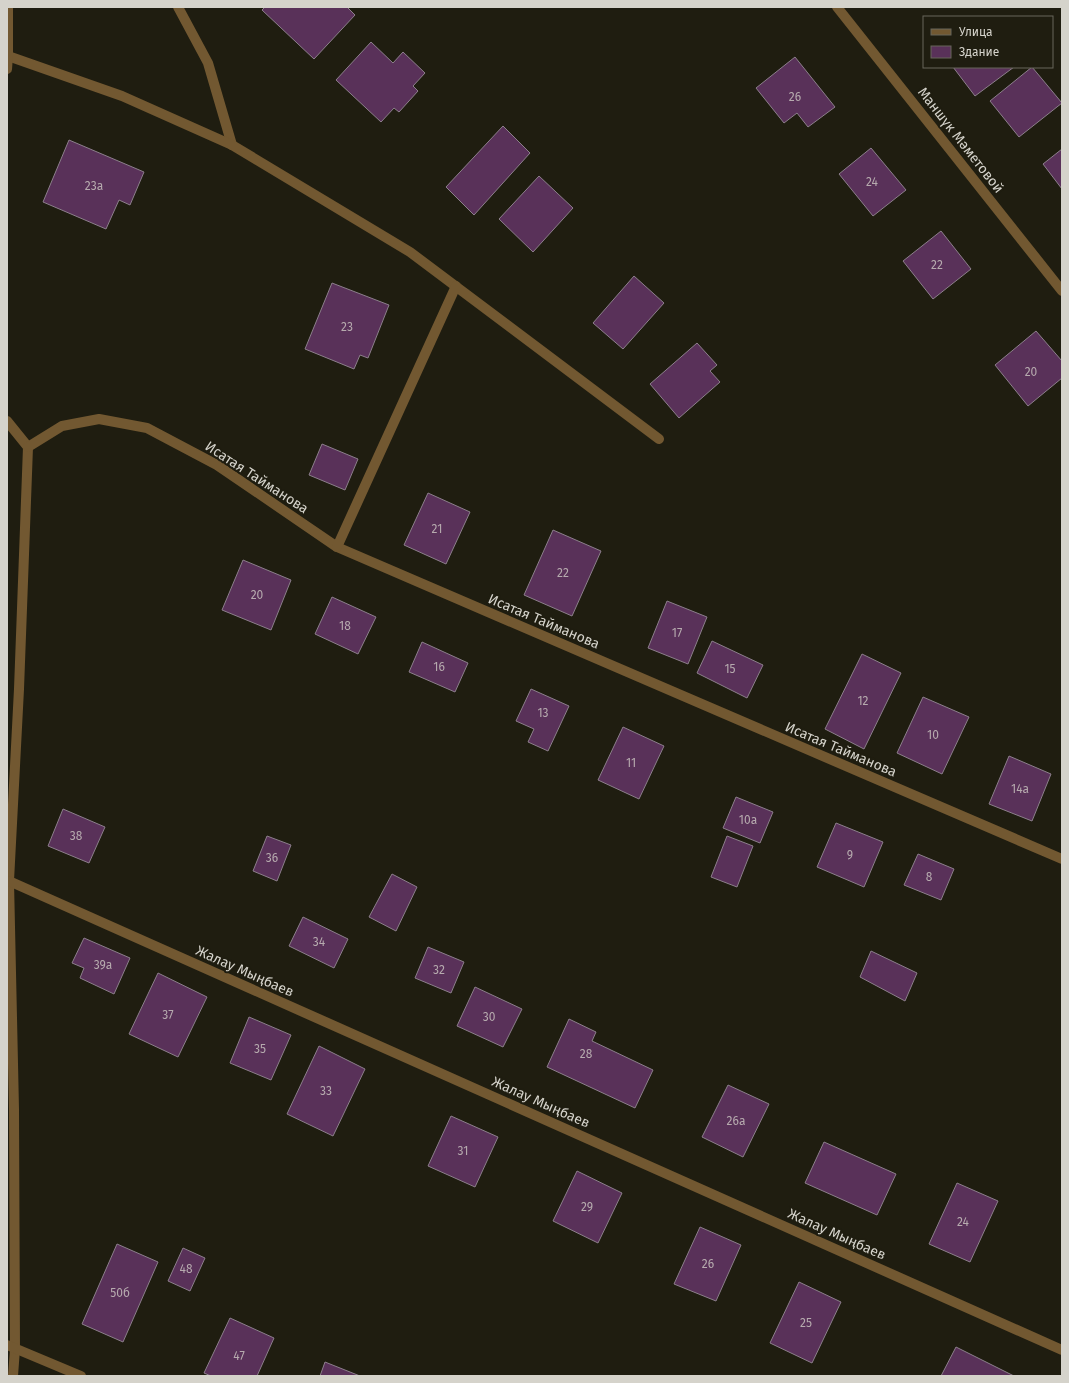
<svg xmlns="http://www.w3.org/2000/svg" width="1069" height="1383" viewBox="0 0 1069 1383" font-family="'Fira Sans',sans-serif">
<rect width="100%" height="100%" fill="#1f1d10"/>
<!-- building -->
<g fill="#593159" stroke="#8c7f8b">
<polygon points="265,7 347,7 355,15 314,59 262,10"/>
<polygon points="371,42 393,63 403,52 425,73 413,86 418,91 399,112 394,108 381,122 336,80"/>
<polygon points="795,57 835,107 808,127 797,113 784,123 756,88"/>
<polygon points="953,67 1014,67 975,96"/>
<polygon points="1032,67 1062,103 1019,137 990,101"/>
<polygon points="503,126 530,153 474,215 446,187"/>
<polygon points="69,140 144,172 130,205 119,200 106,229 43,202"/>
<polygon points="871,148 906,190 873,216 839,174"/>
<polygon points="1062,149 1062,189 1043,164"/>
<polygon points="539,176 573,208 533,252 499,219"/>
<polygon points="941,231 971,269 933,299 903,261"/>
<polygon points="634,276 664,303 623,349 593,323"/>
<polygon points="332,283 389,305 368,358 360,355 354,369 305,349"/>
<polygon points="1036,331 1062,361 1062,378 1028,406 995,365"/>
<polygon points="697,343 717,365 710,371 720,382 679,418 650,384"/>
<polygon points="322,444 358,459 345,490 309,475"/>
<polygon points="428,493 470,512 446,564 404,545"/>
<polygon points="553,530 601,551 572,616 524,595"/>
<polygon points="243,560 291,580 271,630 222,610"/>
<polygon points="332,597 376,617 358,654 315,634"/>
<polygon points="667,601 707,617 688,664 648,648"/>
<polygon points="712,641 763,665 747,698 697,673"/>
<polygon points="422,642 468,663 455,692 409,672"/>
<polygon points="862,654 901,673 864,749 825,729"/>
<polygon points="531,689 569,706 548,751 528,742 534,729 516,721"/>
<polygon points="923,697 969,717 942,774 897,753"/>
<polygon points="623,727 664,746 639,799 598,780"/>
<polygon points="1009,756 1051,774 1032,821 989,804"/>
<polygon points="736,797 773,812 760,843 723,828"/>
<polygon points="63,809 105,827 89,863 48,846"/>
<polygon points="836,823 883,842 864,887 817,867"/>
<polygon points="267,836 291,845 277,881 253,871"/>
<polygon points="727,836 753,846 737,887 711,877"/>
<polygon points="918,854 954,869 941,900 904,885"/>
<polygon points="392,874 417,887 396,931 369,917"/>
<polygon points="303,917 348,939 334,968 289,946"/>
<polygon points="84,938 130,958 114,994 80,978 84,968 72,963"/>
<polygon points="428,947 464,962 451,993 415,978"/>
<polygon points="871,951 917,973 905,1001 860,977"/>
<polygon points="158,973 207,997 178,1057 129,1034"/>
<polygon points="475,987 522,1009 503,1047 457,1026"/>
<polygon points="249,1017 291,1035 271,1080 230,1063"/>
<polygon points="569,1019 596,1032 592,1041 653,1070 635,1108 547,1067"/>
<polygon points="319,1046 365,1069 333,1136 287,1114"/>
<polygon points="728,1085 769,1104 743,1157 702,1137"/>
<polygon points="451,1116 498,1137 475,1187 428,1166"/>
<polygon points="824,1142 896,1174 877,1215 805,1183"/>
<polygon points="577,1171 622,1193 598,1243 553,1221"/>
<polygon points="957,1183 998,1201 970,1262 929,1244"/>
<polygon points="700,1227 741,1245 716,1301 674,1284"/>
<polygon points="117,1244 158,1262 123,1342 82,1324"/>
<polygon points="183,1248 205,1258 190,1291 168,1281"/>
<polygon points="799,1282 841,1302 812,1363 770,1343"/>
<polygon points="230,1318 274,1338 257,1376 211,1376 204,1373"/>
<polygon points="956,1347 1014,1376 941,1376"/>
<polygon points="325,1362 360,1376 320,1376"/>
</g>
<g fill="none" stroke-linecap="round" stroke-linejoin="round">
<!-- minor -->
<g stroke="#725831" stroke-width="10">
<polyline points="178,7 208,63 232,145"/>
<polyline points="837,7 1062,291"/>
<polyline points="8,56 122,96 232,145 410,252 659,439"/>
<polyline points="7,69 8,56 8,7"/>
<polyline points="7,421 28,447 19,689 9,881 14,1109 15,1349 13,1376"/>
<polyline points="28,447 62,426 99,419 147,428 217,465 337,547 1062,859"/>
<polyline points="337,547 456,286"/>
<polyline points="9,881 1062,1350"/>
<polyline points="7,1345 81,1376"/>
</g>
</g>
<g text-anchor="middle" stroke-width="4" stroke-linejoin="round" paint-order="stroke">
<!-- number labels -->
<g font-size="12" fill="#b6aaae">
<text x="795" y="101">26</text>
<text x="872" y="186">24</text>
<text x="94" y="190">23а</text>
<text x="937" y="269">22</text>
<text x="347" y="331">23</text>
<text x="1031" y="376">20</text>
<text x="437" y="533">21</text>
<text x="563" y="577">22</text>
<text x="257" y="599">20</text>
<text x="345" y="630">18</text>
<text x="677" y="637">17</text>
<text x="439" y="671">16</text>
<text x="730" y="673">15</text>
<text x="863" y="705">12</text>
<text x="543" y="717">13</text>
<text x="933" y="739">10</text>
<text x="631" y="767">11</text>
<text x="1020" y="793">14а</text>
<text x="748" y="824">10а</text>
<text x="76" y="840">38</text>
<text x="850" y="859">9</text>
<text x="272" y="862">36</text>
<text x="929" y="881">8</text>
<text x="319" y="946">34</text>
<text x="103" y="969">39а</text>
<text x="439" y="974">32</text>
<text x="168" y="1019">37</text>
<text x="489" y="1021">30</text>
<text x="260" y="1053">35</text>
<text x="586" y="1058">28</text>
<text x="326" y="1095">33</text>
<text x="736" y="1125">26а</text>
<text x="463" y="1155">31</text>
<text x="587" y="1211">29</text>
<text x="963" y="1226">24</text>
<text x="708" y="1268">26</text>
<text x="186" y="1273">48</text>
<text x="120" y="1297">50б</text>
<text x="806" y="1327">25</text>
<text x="239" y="1360">47</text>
</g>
<!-- street labels -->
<g font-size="14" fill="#d5d3cb" stroke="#1f1d10">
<text transform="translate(961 140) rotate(52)" y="5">Маншүк Мәметовой</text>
<text transform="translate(257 477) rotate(33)" y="5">Исатая Тайманова</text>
<text transform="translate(544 621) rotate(23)" y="5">Исатая Тайманова</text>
<text transform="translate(841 749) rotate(23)" y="5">Исатая Тайманова</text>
<text transform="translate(245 971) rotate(24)" y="5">Жалау Мыңбаев</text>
<text transform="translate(541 1102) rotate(24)" y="5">Жалау Мыңбаев</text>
<text transform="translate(837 1234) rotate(24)" y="5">Жалау Мыңбаев</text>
</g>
</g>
<!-- border -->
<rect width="1069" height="1383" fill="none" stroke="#d5d3cb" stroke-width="16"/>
<!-- legend -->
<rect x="923" y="16" width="130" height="52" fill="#1f1d10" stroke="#68665b"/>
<rect x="931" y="29" width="20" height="6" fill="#725831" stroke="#68665b"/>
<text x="959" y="36" font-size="12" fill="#d5d3cb">Улица</text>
<rect x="931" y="46" width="20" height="12" fill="#593159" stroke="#68665b"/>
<text x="959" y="56" font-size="12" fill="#d5d3cb">Здание</text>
</svg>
